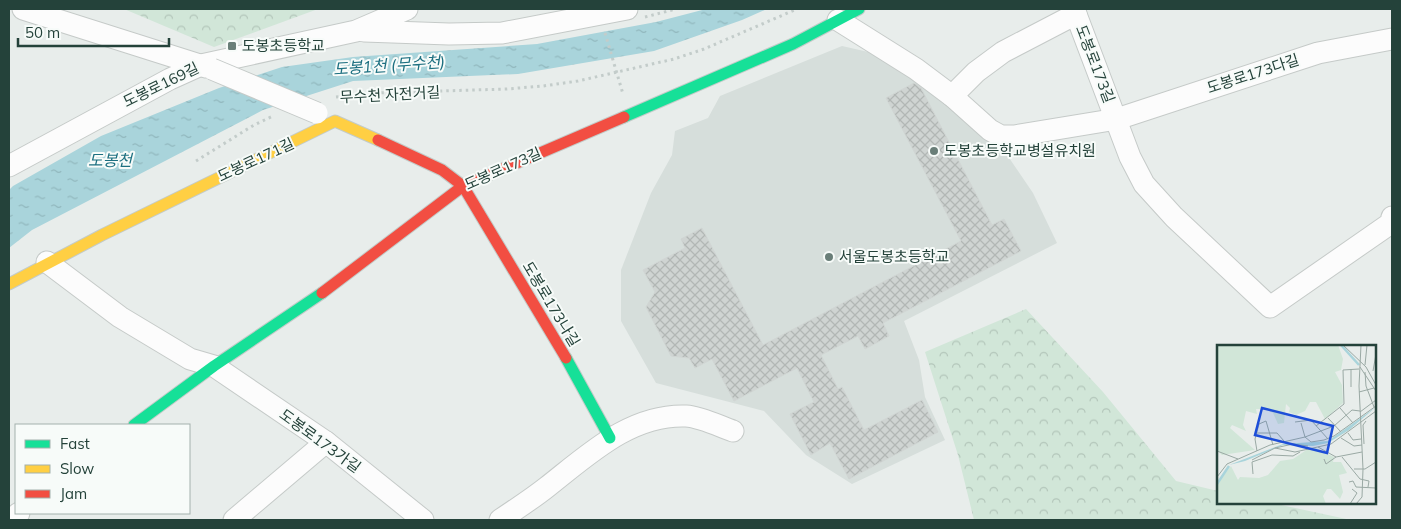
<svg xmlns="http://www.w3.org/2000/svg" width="1401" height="529" viewBox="0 0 1401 529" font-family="Mulish,'Noto Sans KR',sans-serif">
<defs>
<pattern id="forest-crowns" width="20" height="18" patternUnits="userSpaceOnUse" patternTransform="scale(1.25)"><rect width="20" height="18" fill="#d1e6d8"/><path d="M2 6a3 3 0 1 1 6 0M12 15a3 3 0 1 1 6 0" fill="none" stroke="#b3c6ba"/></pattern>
<pattern id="water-ripples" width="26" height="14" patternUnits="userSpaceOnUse" patternTransform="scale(1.25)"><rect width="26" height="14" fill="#a9d4db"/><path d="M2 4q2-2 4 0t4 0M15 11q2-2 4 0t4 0" fill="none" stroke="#91b7bd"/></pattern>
<pattern id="building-cross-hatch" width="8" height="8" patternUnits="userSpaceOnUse" patternTransform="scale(1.25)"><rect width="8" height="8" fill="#cfd4d2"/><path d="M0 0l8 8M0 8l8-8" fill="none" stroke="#b2b7b5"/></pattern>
</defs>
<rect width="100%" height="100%" fill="#e8edeb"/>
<!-- built -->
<polygon fill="#d6dedb" points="842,46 877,54 929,82 1001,146 1033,193 1057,243 904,321 919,360 925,397 945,440 852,484 806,455 764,411 656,383 621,321 621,270 651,193 672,155 675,131 708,118 720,96"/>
<!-- forest -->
<g fill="url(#forest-crowns)">
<polygon points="124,9 318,9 214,47"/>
<polygon points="1026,309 1103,392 1176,481 1218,491 1218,503 1272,503 1351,520 974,520 958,455 925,352"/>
</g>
<!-- water -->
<polygon fill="url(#water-ripples)" points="706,9 767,9 742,20 654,51 518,74 353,81 263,110 32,230 9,248 9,190 13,186 101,136 219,88 282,67 353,57 537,44 656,22"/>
<!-- building -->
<polygon fill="url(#building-cross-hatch)" stroke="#d1d6d4" points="914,83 921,88 992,225 1004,219 1021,251 883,323 889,336 865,349 858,336 821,355 838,389 842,387 864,430 922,400 938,432 849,479 830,443 811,455 790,414 814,402 797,368 734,401 712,359 695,368 689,358 671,356 646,307 655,292 643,270 685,248 681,239 702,228 763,345 961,241 886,98"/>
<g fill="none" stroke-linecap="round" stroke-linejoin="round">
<defs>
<g id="street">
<polyline points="23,9 206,67"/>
<polyline points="1074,9 1130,157 1144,184 1174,217 1270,307 1391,223 1392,217"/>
<polyline points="838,20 916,69 952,96 990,130 1001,136 1014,136 1117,119 1318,53 1392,39"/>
<polyline points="364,31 449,34 502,33 627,9"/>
<polyline points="952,96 976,72 1003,52 1076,14"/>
<polyline points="9,166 170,79 201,65 356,31 407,9"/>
<polyline points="47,262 120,317 190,359 214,366 326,442 423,520"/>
<polyline points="11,520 19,513"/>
<polyline points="234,520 326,442"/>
<path d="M500 520C516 509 532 499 547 487 588 455 630 414 686 416 701 417 719 426 733 431"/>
</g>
<g id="fast">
<polyline points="624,117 793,44 859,9"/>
<polyline points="566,358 610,438"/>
<polyline points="134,425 214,366 322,293"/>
</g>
<polyline id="slow" points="9,284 102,235 335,121 378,140"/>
<g id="jam">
<polyline points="378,140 442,170 463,186 566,358"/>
<polyline points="322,293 463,186 624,117"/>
</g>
</defs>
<!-- street casing -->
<use href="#street" stroke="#c5cac8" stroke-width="23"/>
<!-- fast casing -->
<use href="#fast" stroke="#c3cbc8" stroke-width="13"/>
<!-- slow casing -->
<use href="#slow" stroke="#c3cbc8" stroke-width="13"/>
<!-- jam casing -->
<use href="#jam" stroke="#c3cbc8" stroke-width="13"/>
<!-- path -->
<g stroke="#c3ccca" stroke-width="3" stroke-dasharray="2.5 4" stroke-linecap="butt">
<polyline points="645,17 676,9"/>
<polyline points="605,33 623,94"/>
<polyline points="336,97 374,93 507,89 543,86 578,81 674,59 704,49 797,9"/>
<polyline points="196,161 254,125 273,116"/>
</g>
<!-- street -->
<use href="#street" stroke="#fcfcfc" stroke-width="21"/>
<!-- fast -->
<use href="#fast" stroke="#16e098" stroke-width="11"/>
<!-- slow -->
<use href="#slow" stroke="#ffcf43" stroke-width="11"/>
<!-- jam -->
<use href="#jam" stroke="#f24e42" stroke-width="11"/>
<defs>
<polyline id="street-bridge" points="212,69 317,113"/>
</defs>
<!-- street-bridge casing -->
<use href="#street-bridge" stroke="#c5cac8" stroke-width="23" stroke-linecap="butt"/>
<!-- street-bridge -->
<use href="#street-bridge" stroke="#fcfcfc" stroke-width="21"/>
</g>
<!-- markers -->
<g fill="#697e78" stroke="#f7fbf9" stroke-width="2">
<rect x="227" y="41" width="10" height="10" rx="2.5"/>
<circle cx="934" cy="151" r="5"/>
<circle cx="829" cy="257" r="5"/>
</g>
<g text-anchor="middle" stroke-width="4" stroke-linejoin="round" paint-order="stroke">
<!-- poi labels -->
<g font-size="15" fill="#24423a" stroke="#f7fbf9" text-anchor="start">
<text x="242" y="51">도봉초등학교</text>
<text x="944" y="156">도봉초등학교병설유치원</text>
<text x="839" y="262">서울도봉초등학교</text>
</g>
<!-- street labels -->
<g font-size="15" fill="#24423a" stroke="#f7fbf9">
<text transform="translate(1095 64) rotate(69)" y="5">도봉로173길</text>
<text transform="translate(1253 74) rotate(-18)" y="5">도봉로173다길</text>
<text transform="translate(161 85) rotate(-26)" y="5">도봉로169길</text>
<text transform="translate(390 95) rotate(-3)" y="5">무수천 자전거길</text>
<text transform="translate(256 160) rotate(-25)" y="5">도봉로171길</text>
<text transform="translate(503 169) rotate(-24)" y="5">도봉로173길</text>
<text transform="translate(551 304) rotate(59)" y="5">도봉로173나길</text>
<text transform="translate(320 441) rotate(36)" y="5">도봉로173가길</text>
</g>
<!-- water labels -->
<g font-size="16" font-style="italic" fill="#1c6f80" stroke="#f7fbf9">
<text transform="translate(389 65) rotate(-4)" y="6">도봉1천 (무수천)</text>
<text x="110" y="166">도봉천</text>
</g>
</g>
<!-- overview -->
<g transform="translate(1217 345)">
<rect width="159" height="159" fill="#e8edeb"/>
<path d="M0 0H121L126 14 124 25 118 27 125 40 126 58 108 74 99 57H93L88 66 79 70 72 67 73 63 69 59 67 78 61 79 56 68 48 64H39L40 69 29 66 26 80 29 86 15 80 13 83 38 105 5 110 0 105ZM99 103 117 112 116 117H124L130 128 122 130 126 147 123 154 114 144H110L106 151 109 159H0V139L14 121 21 135 23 132 42 133 51 130 63 116 76 114 91 104Z" fill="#d1e6d8"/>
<path d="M159 62 132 85 111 98 96 101 66 100 28 116 12 120 66 99 111 96Z" fill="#a9d4db"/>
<path fill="none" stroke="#a9d4db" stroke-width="2.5" d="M124 0 142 20M0 139 12 121"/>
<path fill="none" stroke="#9aa9a4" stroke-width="1" d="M126 0 149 22 159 40M148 20 150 0M143 22 159 46M134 24V42M156 26 159 9M148 27 149 41 157 62M142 47 157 43M123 63 136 78M143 67 159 55M111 73 124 87M78 77 94 75 111 94M84 78 88 92 94 97 107 95 117 91 159 61M99 81 127 59 126 25 142 24M39 88H60L67 96M131 88 136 95 144 94M124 93 137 101 145 100M147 99 146 80 149 76M101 102 119 112 145 107M58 103 78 107 114 99 159 66M0 106 21 114M40 106 38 94 42 79 49 76 56 100M125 112 143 134 152 136 151 142M107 114 109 119 119 112M35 115 58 103 76 99 91 101M137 124H148L159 117M36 129 35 117 55 110 76 111 83 107M0 132 10 119 53 100 88 92 117 81 135 65 143 66M132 137 136 136 139 142 159 143M133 159 140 148 135 144M139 159 145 152 146 124 142 41 144 0"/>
<path fill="#1d4ed8" fill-opacity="0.15" stroke="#1d4ed8" stroke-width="2.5" d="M45 63 116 81 110 108 38 90Z"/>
<rect width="159" height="159" fill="none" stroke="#24423a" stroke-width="2.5"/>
</g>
<!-- border -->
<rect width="1401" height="529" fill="none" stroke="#24423a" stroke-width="20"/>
<!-- legend -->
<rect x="15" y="424" width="175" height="90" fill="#f7fbf9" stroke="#a3b1ad"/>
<rect x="25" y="440" width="25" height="8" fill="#16e098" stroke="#a3b1ad"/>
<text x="60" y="449" font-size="15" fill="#24423a">Fast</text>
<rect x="25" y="465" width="25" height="8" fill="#ffcf43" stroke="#a3b1ad"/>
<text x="60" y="474" font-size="15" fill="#24423a">Slow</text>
<rect x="25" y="490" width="25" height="8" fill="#f24e42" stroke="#a3b1ad"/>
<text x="60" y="499" font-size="15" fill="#24423a">Jam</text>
<!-- scale -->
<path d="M18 38v8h151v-8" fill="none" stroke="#24423a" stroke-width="2.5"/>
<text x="25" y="38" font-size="15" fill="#24423a" stroke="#f7fbf9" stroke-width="4" paint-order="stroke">50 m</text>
</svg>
